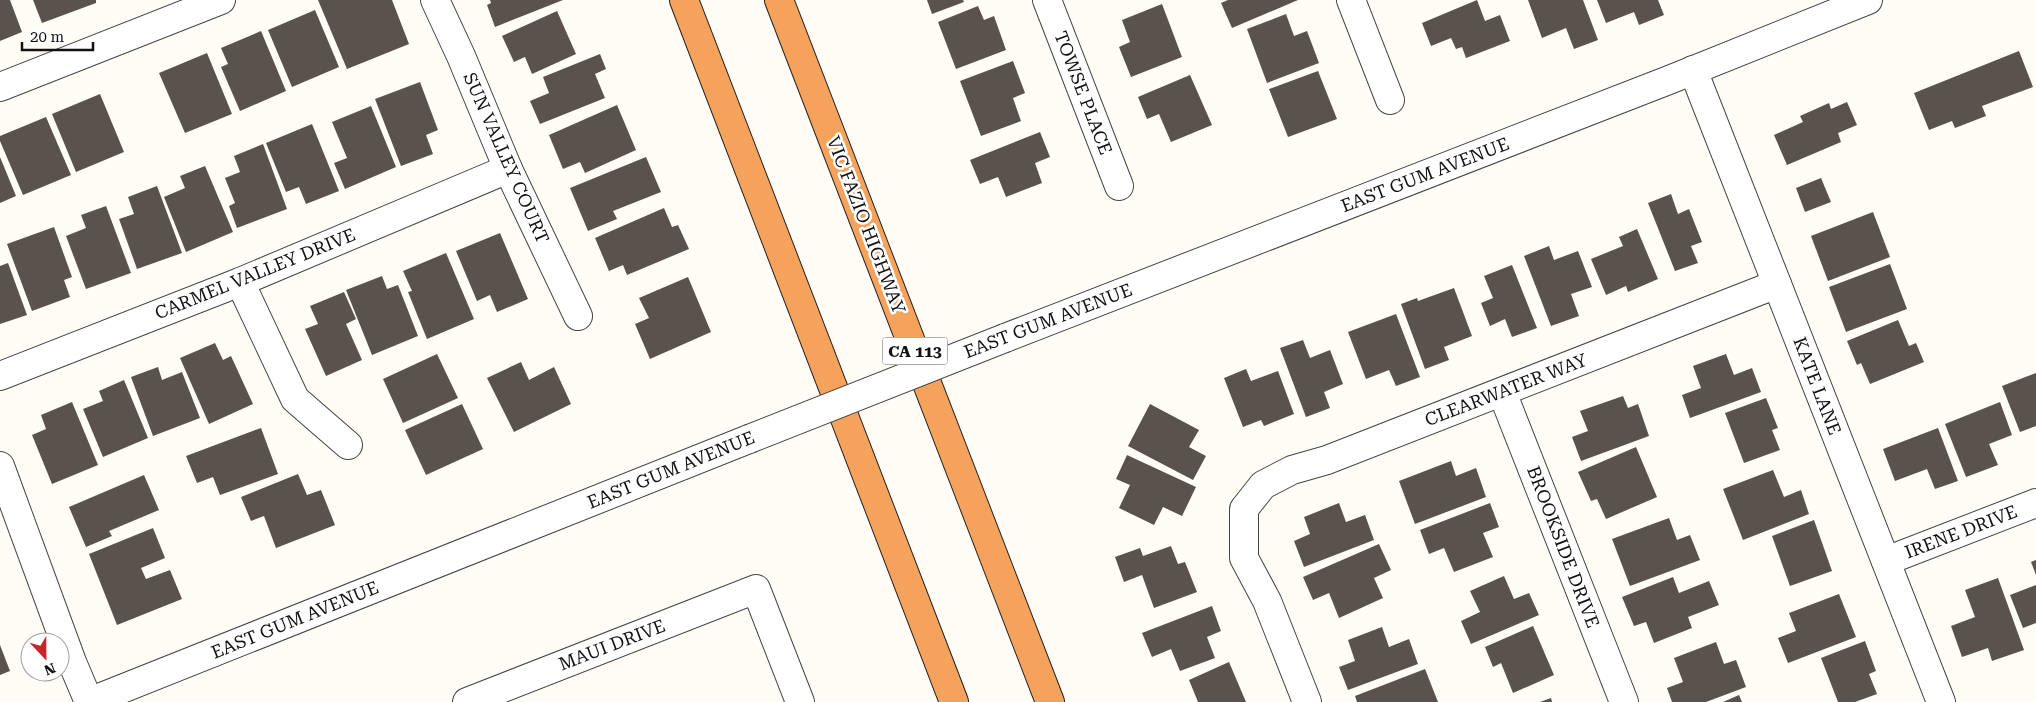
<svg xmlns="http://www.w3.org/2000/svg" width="2036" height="702" viewBox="0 0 2036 702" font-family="'Roboto Serif',serif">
<rect width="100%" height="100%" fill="#fffdf5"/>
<!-- building -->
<g fill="#5a524d">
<polygon points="0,0 10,0 22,32 0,41"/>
<polygon points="33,0 96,0 96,3 42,23"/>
<polygon points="318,0 392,0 409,44 347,69"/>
<polygon points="490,0 563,0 495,27 487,5 491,3"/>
<polygon points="927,0 963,0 964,2 932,14"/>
<polygon points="1228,0 1298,0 1232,28 1221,3"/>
<polygon points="1477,0 1485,21 1500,15 1510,41 1466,58 1462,47 1456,49 1451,38 1431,46 1422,23"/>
<polygon points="1528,0 1583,0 1598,40 1574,49 1566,28 1542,38"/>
<polygon points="1597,0 1658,0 1664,15 1639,25 1634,12 1606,23"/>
<polygon points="1162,4 1182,57 1131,77 1119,47 1130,42 1122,20"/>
<polygon points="978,6 984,20 994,16 1006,50 956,69 938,22"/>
<polygon points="315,10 339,67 292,87 268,30"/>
<polygon points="557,11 576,54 532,74 525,57 514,62 502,36"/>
<polygon points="1286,14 1294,36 1307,31 1319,63 1267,83 1247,29"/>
<polygon points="261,31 286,91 240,111 221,67 228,64 221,48"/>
<polygon points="2019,51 2033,87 1982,106 1986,116 1955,128 1952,121 1929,130 1914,93"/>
<polygon points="207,53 232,114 185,133 159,73"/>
<polygon points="600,54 606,69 595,74 605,98 540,124 530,101 549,93 543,77"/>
<polygon points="1013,61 1025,93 1013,98 1021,121 981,136 960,81"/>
<polygon points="1318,71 1337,119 1288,137 1269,89"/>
<polygon points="1190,75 1212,125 1171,142 1159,114 1147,119 1138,97"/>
<polygon points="420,82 438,130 426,135 433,154 401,166 375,99"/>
<polygon points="100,94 124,152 76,172 52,114"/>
<polygon points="1847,102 1857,125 1838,133 1841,142 1787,165 1774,135 1803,122 1800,116 1829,103 1831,109"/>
<polygon points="617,105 636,150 585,173 580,162 563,169 549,135"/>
<polygon points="371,106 396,167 345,189 334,163 347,158 332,122"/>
<polygon points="46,117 71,175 23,195 0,141 0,136"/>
<polygon points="312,124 339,191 306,204 299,187 286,192 266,143"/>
<polygon points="1040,132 1050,157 1035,163 1042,183 1006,197 998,177 980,184 970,160"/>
<polygon points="263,144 287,209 237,228 229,206 235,203 225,178 240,172 234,156"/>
<polygon points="0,157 16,196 0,203"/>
<polygon points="646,157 661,192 613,211 617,219 588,231 570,188"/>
<polygon points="205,166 233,232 186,252 164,197 185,188 180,176"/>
<polygon points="1821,178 1831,202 1805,212 1796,188"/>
<polygon points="157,186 182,253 137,269 119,219 134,214 128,197"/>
<polygon points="1671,194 1678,214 1689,209 1702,242 1691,246 1698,263 1675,271 1648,203"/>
<polygon points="106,206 131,273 86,289 66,236 86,228 81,215"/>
<polygon points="664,208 672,227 678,225 689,249 627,275 623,265 609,271 595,238"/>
<polygon points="1873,212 1890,257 1828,281 1811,236"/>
<polygon points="54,227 72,277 64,280 70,297 32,311 7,244"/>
<polygon points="1637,229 1658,279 1628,292 1626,286 1606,295 1591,259 1623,246 1619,237"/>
<polygon points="500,233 528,299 497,312 490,295 477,301 456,251"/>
<polygon points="1549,246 1554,260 1578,251 1592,287 1571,294 1579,316 1551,326 1524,256"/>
<polygon points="446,253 474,319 427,339 408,292 412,291 403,271"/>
<polygon points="8,263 27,315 0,324 0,266"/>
<polygon points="1890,264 1907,309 1846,332 1829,287"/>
<polygon points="1512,265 1537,328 1512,337 1505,319 1490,326 1481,303 1493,298 1484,276"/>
<polygon points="382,276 387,289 398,285 418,336 372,355 346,290"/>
<polygon points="688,277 711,332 650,359 635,324 649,318 639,298"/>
<polygon points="1454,288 1472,336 1444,347 1449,360 1425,369 1401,304 1417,298 1418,301"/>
<polygon points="344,292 356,319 346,324 362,360 326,376 305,329 318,324 310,306"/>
<polygon points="1396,314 1420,377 1396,386 1389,370 1366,379 1348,332"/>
<polygon points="1898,320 1909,346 1916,343 1924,362 1870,384 1861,363 1857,365 1847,341"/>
<polygon points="1303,340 1310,358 1330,350 1343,384 1324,392 1330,408 1306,417 1280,348"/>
<polygon points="215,343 223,360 231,356 253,404 209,424 180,358"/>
<polygon points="437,354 458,398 403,423 383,379"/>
<polygon points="1726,354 1734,375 1752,368 1761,392 1690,418 1682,395 1701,388 1693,366"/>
<polygon points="521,362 529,380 554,367 571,404 514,432 487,378"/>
<polygon points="158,367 162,380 182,372 200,418 153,436 131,377"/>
<polygon points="1246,369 1251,381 1278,371 1294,414 1264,426 1261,420 1243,427 1224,378"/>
<polygon points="2036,373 2036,426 2020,432 2002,386"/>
<polygon points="124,380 148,438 103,457 83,409 103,401 99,391"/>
<polygon points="1623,396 1628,408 1638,404 1649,436 1581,461 1572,437 1588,431 1580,411"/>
<polygon points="1766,398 1778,428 1772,430 1780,450 1744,463 1725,413"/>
<polygon points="72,402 98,465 52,484 32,435 46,429 41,415"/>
<polygon points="2000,402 2012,435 1989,444 1998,465 1966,477 1945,424"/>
<polygon points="462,404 483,449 426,475 405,430"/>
<polygon points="1150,404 1199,430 1189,447 1206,456 1193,480 1128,446"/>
<polygon points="261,428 278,474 220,495 213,477 197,483 186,456"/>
<polygon points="1938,428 1958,481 1935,489 1927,469 1895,481 1883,449"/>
<polygon points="1636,447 1657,497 1606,519 1597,499 1591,501 1578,472"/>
<polygon points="1127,455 1196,487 1182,516 1163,507 1154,525 1119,508 1130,485 1116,479"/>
<polygon points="1451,461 1456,476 1476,468 1486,497 1415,524 1399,481"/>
<polygon points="1773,470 1784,497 1801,490 1809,514 1743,540 1723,489"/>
<polygon points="298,474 307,495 321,490 335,525 276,548 264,516 251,521 241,497"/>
<polygon points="144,475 159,510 109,531 112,536 86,547 69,507"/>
<polygon points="1339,503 1346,522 1365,515 1374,540 1304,567 1294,541 1310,534 1304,517"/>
<polygon points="1490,503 1499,527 1483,533 1493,557 1454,572 1444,548 1429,554 1420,530"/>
<polygon points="1669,518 1677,540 1690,535 1700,560 1630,586 1612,539"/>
<polygon points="1814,520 1832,571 1790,586 1772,536"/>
<polygon points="153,528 165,558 141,568 146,579 170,570 182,599 117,625 89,554"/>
<polygon points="1379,544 1391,570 1374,578 1383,598 1339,618 1329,593 1313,600 1303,577"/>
<polygon points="1171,546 1178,564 1185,562 1197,592 1154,608 1142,575 1124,582 1115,557 1140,548 1143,556"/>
<polygon points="2036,560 2036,575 2031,562"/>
<polygon points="1504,576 1514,599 1529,593 1539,615 1471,644 1461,621 1480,612 1470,591"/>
<polygon points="1673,577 1679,593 1709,581 1719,605 1688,617 1692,628 1654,643 1646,622 1634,626 1622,597"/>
<polygon points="1998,578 2024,650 1992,661 1988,648 1962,657 1951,626 1975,617 1965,590"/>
<polygon points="2036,585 2036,623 2023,628 2010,595"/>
<polygon points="1839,594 1856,637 1788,663 1778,638 1796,631 1789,613"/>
<polygon points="1212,606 1221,631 1207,637 1215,658 1180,671 1171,649 1152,657 1142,633"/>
<polygon points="1533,626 1554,675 1513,693 1501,663 1493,667 1485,647"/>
<polygon points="1382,627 1389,647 1409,639 1418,664 1348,690 1339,667 1355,661 1348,640"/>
<polygon points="1865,641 1876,671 1869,674 1877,694 1855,702 1838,702 1821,658"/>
<polygon points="1716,642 1724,664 1736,660 1746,687 1706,702 1672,702 1667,688 1683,682 1674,658"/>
<polygon points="0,645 10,671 0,675"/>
<polygon points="1229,662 1246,702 1198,702 1189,680"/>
<polygon points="1425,669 1438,702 1357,702 1355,696"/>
<polygon points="1739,695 1742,702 1723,702"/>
<polygon points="1551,698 1552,702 1540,702"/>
</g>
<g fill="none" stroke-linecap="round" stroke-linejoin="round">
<defs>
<g id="minor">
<polyline points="435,0 461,56 508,169 578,316"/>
<polyline points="1047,0 1119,186"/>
<polyline points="1351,0 1390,100"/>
<polyline points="1693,70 1941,702"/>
<polyline points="0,87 221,0"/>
<polyline points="240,282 295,399 348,445"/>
<polyline points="1005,338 1669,80 1868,0"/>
<polyline points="0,376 240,282 508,169"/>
<polyline points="1502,392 1624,702"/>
<polyline points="0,466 72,662 89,702"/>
<polyline points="1886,561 2036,503"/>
<polyline points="89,702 749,439"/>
<polyline points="467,702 756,589 800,702"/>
<polyline points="1307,702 1267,601 1244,558 1244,509 1263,485 1292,470 1327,460 1777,284"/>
</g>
<g id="highway">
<polyline points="684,0 954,702"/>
<polyline points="779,0 1050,702"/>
</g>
</defs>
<!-- minor casing -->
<use href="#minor" stroke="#444" stroke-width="30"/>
<!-- highway casing -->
<use href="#highway" stroke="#222" stroke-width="30"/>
<!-- minor -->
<use href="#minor" stroke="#fff" stroke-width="28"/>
<!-- highway -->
<use href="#highway" stroke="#f5a25d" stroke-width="28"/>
<defs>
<polyline id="minor-bridge" points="749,439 1005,338"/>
</defs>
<!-- minor-bridge casing -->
<use href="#minor-bridge" stroke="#444" stroke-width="30" stroke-linecap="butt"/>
<!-- minor-bridge -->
<use href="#minor-bridge" stroke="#fff" stroke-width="28"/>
</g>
<g text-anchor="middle" stroke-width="5" stroke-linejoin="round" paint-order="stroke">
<!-- shield labels -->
<rect fill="#fff" stroke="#585858" stroke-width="1" x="882.5" y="337.5" width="65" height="27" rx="4"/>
<g font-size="16" font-weight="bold" fill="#111">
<text x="915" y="357">CA 113</text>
</g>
<!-- street labels -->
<g font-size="18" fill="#111" stroke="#fff">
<text transform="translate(1083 93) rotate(69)" y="6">TOWSE PLACE</text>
<text transform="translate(506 158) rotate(66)" y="6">SUN VALLEY COURT</text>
<text transform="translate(1425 175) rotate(-21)" y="6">EAST GUM AVENUE</text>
<text transform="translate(866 225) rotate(69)" y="6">VIC FAZIO HIGHWAY</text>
<text transform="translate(255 274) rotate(-22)" y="6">CARMEL VALLEY DRIVE</text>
<text transform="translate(1048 321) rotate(-21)" y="6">EAST GUM AVENUE</text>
<text transform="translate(1817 386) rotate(69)" y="6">KATE LANE</text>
<text transform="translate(1506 390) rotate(-21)" y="6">CLEARWATER WAY</text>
<text transform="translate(671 470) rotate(-22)" y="6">EAST GUM AVENUE</text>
<text transform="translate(1961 532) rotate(-21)" y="6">IRENE DRIVE</text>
<text transform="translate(1563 547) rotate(69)" y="6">BROOKSIDE DRIVE</text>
<text transform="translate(295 620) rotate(-22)" y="6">EAST GUM AVENUE</text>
<text transform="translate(612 645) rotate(-21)" y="6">MAUI DRIVE</text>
</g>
</g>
<!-- north arrow -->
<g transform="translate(45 657) rotate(158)"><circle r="24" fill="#ffffff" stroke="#a0a0a0"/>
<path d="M0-4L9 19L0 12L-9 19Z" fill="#c4262e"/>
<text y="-8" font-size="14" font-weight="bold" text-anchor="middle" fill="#111111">N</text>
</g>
<!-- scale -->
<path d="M22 42v8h71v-8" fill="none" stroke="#111111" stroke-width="2.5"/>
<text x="30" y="42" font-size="15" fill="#111111" stroke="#ffffff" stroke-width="4" paint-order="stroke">20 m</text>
</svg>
